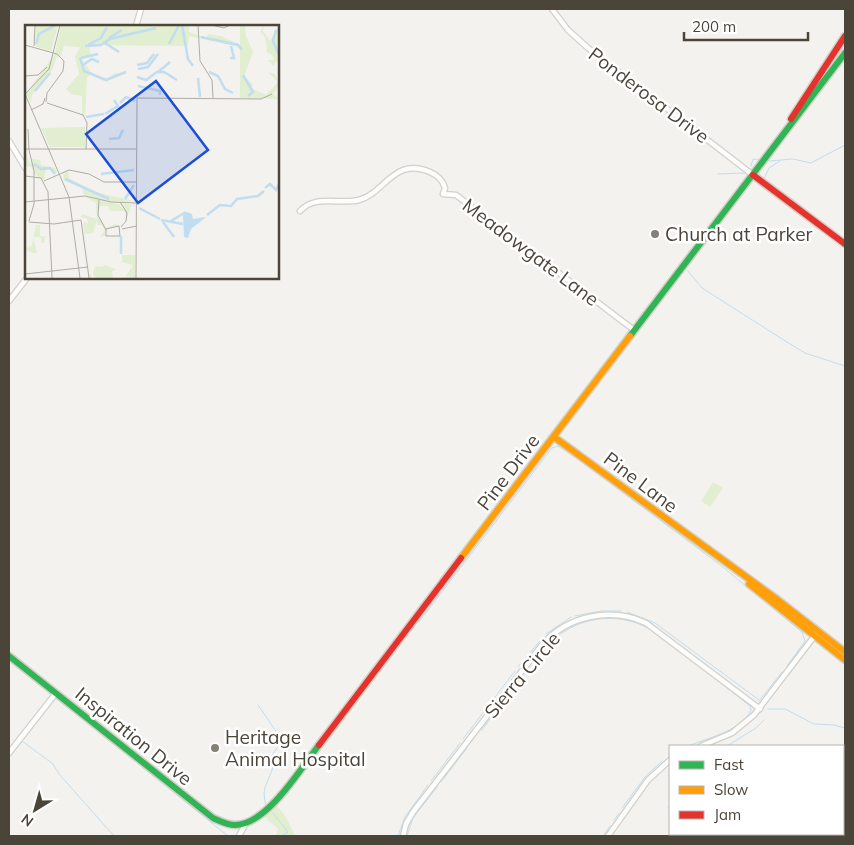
<svg xmlns="http://www.w3.org/2000/svg" width="854" height="845" viewBox="0 0 854 845" font-family="Mulish,sans-serif">
<rect width="100%" height="100%" fill="#f4f2ee"/>
<!-- grass -->
<g fill="#e1eecf">
<polygon points="713,482 723,488 710,507 701,501"/>
<polygon points="276,805 286,817 295,836 276,836 278,829 265,817"/>
</g>
<g fill="none" stroke-linecap="round" stroke-linejoin="round">
<!-- stream -->
<g stroke="#c0ddf1" stroke-width="1">
<polyline points="769,161 793,159 811,163 845,145"/>
<polyline points="751,166 753,159 760,160"/>
<polyline points="718,174 744,173"/>
<polyline points="764,179 769,168 780,161"/>
<polyline points="688,271 702,288 790,344 805,353 845,366"/>
<polyline points="579,460 719,564 802,632 805,641 787,666"/>
<polyline points="627,612 655,623 759,700"/>
<polyline points="575,616 601,611 621,611"/>
<polyline points="419,622 552,448 558,446 575,457"/>
<polyline points="546,634 571,617"/>
<path d="M542 651C568 620 609 609 646 627 666 637 684 655 702 668"/>
<polyline points="9,660 98,731"/>
<polyline points="518,667 543,637"/>
<polyline points="707,672 750,706 751,710"/>
<polyline points="759,701 782,672"/>
<path d="M258 705 280 737V744L272 755C271 761 274 764 272 770 267 784 261 789 266 805"/>
<polyline points="768,709 785,709 814,724 834,725 845,728"/>
<polyline points="42,714 22,741 53,764 59,774 114,836"/>
<polyline points="482,730 522,676"/>
<polyline points="105,737 228,836"/>
<polyline points="463,739 515,671"/>
<path d="M688 746C707 738 742 731 751 710"/>
<polyline points="727,746 756,728 764,720"/>
<polyline points="843,748 845,747"/>
<polyline points="9,757 22,741"/>
<polyline points="843,760 845,757"/>
<polyline points="431,781 460,743"/>
<polyline points="441,782 467,748"/>
<polyline points="622,808 645,777 662,761"/>
<polyline points="668,808 670,806"/>
<polyline points="273,813 288,832 281,836"/>
<polyline points="614,820 619,813"/>
<polyline points="398,836 405,817 428,785"/>
<polyline points="407,836 413,818 437,787"/>
<polyline points="603,836 610,826"/>
</g>
<defs>
<g id="street">
<polyline points="552,9 568,30 588,48 753,175"/>
<polyline points="136,26 141,9"/>
<polyline points="9,141 26,169"/>
<path d="M300 211C315 194 339 205 359 200 384 194 394 156 430 172 437 175 443 181 445 188L443 194 456 195 634 330"/>
<polyline points="9,301 27,278"/>
<polyline points="701,746 732,733 754,715 816,634"/>
<polyline points="9,753 56,693"/>
<polyline points="239,836 246,823"/>
<path d="M403 836 406 824 413 812 542 645C568 615 611 607 646 623L760 709"/>
<polyline points="608,836 648,780 670,760"/>
</g>
<g id="fast">
<polyline points="630,336 845,53"/>
<path d="M9 656 213 818C220 821 227 825 235 825 267 825 301 768 319 745"/>
</g>
<g id="slow">
<polyline points="554,437 778,600 845,652"/>
<polyline points="461,558 630,336"/>
<polyline points="749,584 845,660"/>
</g>
<g id="jam">
<polyline points="791,119 845,36"/>
<polyline points="753,175 845,244"/>
<polyline points="319,745 461,558"/>
</g>
</defs>
<!-- street casing -->
<use href="#street" stroke="#d2d0cb" stroke-width="7"/>
<!-- fast casing -->
<use href="#fast" stroke="#d3cfc5" stroke-width="9"/>
<!-- slow casing -->
<use href="#slow" stroke="#d3cfc5" stroke-width="9"/>
<!-- jam casing -->
<use href="#jam" stroke="#d3cfc5" stroke-width="9"/>
<!-- street -->
<use href="#street" stroke="#fdfdfc" stroke-width="4.5"/>
<!-- fast -->
<use href="#fast" stroke="#30b455" stroke-width="6"/>
<!-- slow -->
<use href="#slow" stroke="#ff9f0a" stroke-width="6"/>
<!-- jam -->
<use href="#jam" stroke="#e5322d" stroke-width="6"/>
</g>
<!-- markers -->
<g fill="#868178" stroke="#fff" stroke-width="2">
<circle cx="655" cy="234" r="5"/>
<circle cx="215" cy="748" r="5"/>
</g>
<g text-anchor="middle" stroke-width="5" stroke-linejoin="round" paint-order="stroke">
<!-- street labels -->
<g font-size="19" fill="#4b4439" stroke="#fff">
<text transform="translate(649 95) rotate(37)" y="7">Ponderosa Drive</text>
<text transform="translate(531 252) rotate(37)" y="7">Meadowgate Lane</text>
<text transform="translate(508 472) rotate(-53)" y="7">Pine Drive</text>
<text transform="translate(641 482) rotate(37)" y="7">Pine Lane</text>
<text transform="translate(522 675) rotate(-50)" y="7">Sierra Circle</text>
<text transform="translate(134 736) rotate(39)" y="7">Inspiration Drive</text>
</g>
<!-- poi labels -->
<g font-size="19" fill="#4b4439" stroke="#fff" text-anchor="start">
<text x="665" y="241">Church at Parker</text>
<text x="225" y="744">Heritage<tspan x="225" dy="22">Animal Hospital</tspan></text>
</g>
</g>
<!-- overview -->
<g transform="translate(25 25)">
<rect width="254" height="254" fill="#f4f2ee"/>
<path d="M11 0H33L26 26 10 21ZM36 0H164V7L181 13 183 9 196 11 215 20V0H220L221 11 228 27 219 51 228 60 226 63 241 70 253 57 243 47 250 49 254 60 248 69 254 74 215 73V22L164 11 163 21 64 20 66 31 56 33 69 51 82 54 90 48 102 47 81 57 65 50 62 53 60 91 57 89V71L46 69 41 64 54 49 50 32 55 22 39 21 36 31 32 32 25 50 7 70 6 78 1 69 30 28ZM239 0 238 6 245 16 254 0V33L248 41 243 35H249L248 31 242 27 240 12 235 7ZM60 102V122H25L16 103ZM0 125 5 140 7 134 15 135 16 140 30 143 32 148 21 144 19 155 9 149 7 142 0 141ZM43 145 44 153 69 167 110 176 86 177 59 170 57 163 39 155 38 149ZM60 172 94 179 99 185 97 179 110 180V190V181H106L101 196 96 201 80 204V211L75 212 80 205 77 200H72V195L68 208 60 209 64 250H67L65 253 58 198H63L62 193H56L57 189 72 194 71 178ZM75 181H83L85 186H100L101 196 96 201 90 199 81 203 73 190ZM11 200H15V211L24 212H20L19 218H16V212H8L12 228H8L0 224 7 220ZM97 230H110V253H96L108 251H101L108 240 97 237ZM79 240 91 244 87 247 88 253H71L68 249 70 241 78 242Z" fill="#e1eecf" fill-rule="evenodd"/>
<path d="M162 187 167 189 168 194 181 192 166 204 163 213 159 212 158 190Z" fill="#c0ddf1"/>
<path fill="none" stroke="#c0ddf1" stroke-width="2.5" d="M157 0 163 34 168 41M251 5 248 16 254 30M176 12 213 20 217 25M84 13 97 5M80 18 94 27M11 19 14 9 29 1M77 19 85 14 131 3M144 19 154 0M63 20 76 13 82 2M60 21 77 20M55 33 59 46 81 55 101 47M56 33 73 29M205 33H209L206 21M58 40 67 34 74 37M112 40 122 38 129 29M113 44 123 42 133 29M133 47 145 37M184 47 193 51 200 64 208 68M218 50 228 67 223 71M112 52 121 55 132 47H139L152 55M173 53 175 72M113 61 135 66V70M10 66 25 48M95 78 101 72 110 76M80 89 93 81 89 75M61 92 79 89M84 114 94 113 98 105M9 139 16 144 25 143 30 149M76 149 109 145M40 154 84 174M240 163 245 159 251 165 254 159M100 174 109 160M114 183 135 194M182 190 195 180 206 181 212 174 233 171 239 166M136 195 158 199M146 196 161 187M138 197 149 212M96 229V211"/>
<path fill="none" stroke="#b0aca6" stroke-width="1" d="M35 0 24 44 0 69 44 172 55 253M173 0 175 36 187 55 188 73M187 0 199 3 205 0M0 20 32 29 39 36 38 46 22 68 21 77M9 21 10 0M0 51 13 50 22 42M22 78 58 90 62 98 61 124M6 85 18 79 20 73M3 104 4 125M0 124H111M0 151 16 153 23 167 27 253M19 156 44 145 64 149 79 157H111M74 175 73 190 81 205M0 177 60 171 86 177 111 178M95 177 102 188 101 196 96 202M4 196 9 179V146L4 125M4 197 29 199 56 195 64 253M94 201 95 211H81V204ZM97 204 112 201M0 249 63 242M111 253 112 73 236 74 247 69"/>
<path fill="#1d4ed8" fill-opacity="0.15" stroke="#1d4ed8" stroke-width="2.5" d="M131 56 183 125 113 178 61 109Z"/>
<rect width="254" height="254" fill="none" stroke="#4b4439" stroke-width="2.5"/>
</g>
<!-- border -->
<rect width="854" height="845" fill="none" stroke="#4b4439" stroke-width="20"/>
<!-- legend -->
<rect x="669" y="745" width="175" height="90" fill="#ffffff" stroke="#b7b4b0"/>
<rect x="679" y="761" width="25" height="8" fill="#30b455" stroke="#b7b4b0"/>
<text x="714" y="770" font-size="15" fill="#4b4439">Fast</text>
<rect x="679" y="786" width="25" height="8" fill="#ff9f0a" stroke="#b7b4b0"/>
<text x="714" y="795" font-size="15" fill="#4b4439">Slow</text>
<rect x="679" y="811" width="25" height="8" fill="#e5322d" stroke="#b7b4b0"/>
<text x="714" y="820" font-size="15" fill="#4b4439">Jam</text>
<!-- north arrow -->
<g transform="translate(35 810) rotate(217)" stroke="#ffffff" stroke-width="4" paint-order="stroke">
<path d="M0-4L9 19L0 12L-9 19Z" fill="#4b4439"/>
<text y="-8" font-size="14" font-weight="bold" text-anchor="middle" fill="#4b4439">N</text>
</g>
<!-- scale -->
<path d="M684 32v8h124v-8" fill="none" stroke="#4b4439" stroke-width="2.5"/>
<text x="692" y="32" font-size="15" fill="#4b4439" stroke="#ffffff" stroke-width="4" paint-order="stroke">200 m</text>
</svg>
